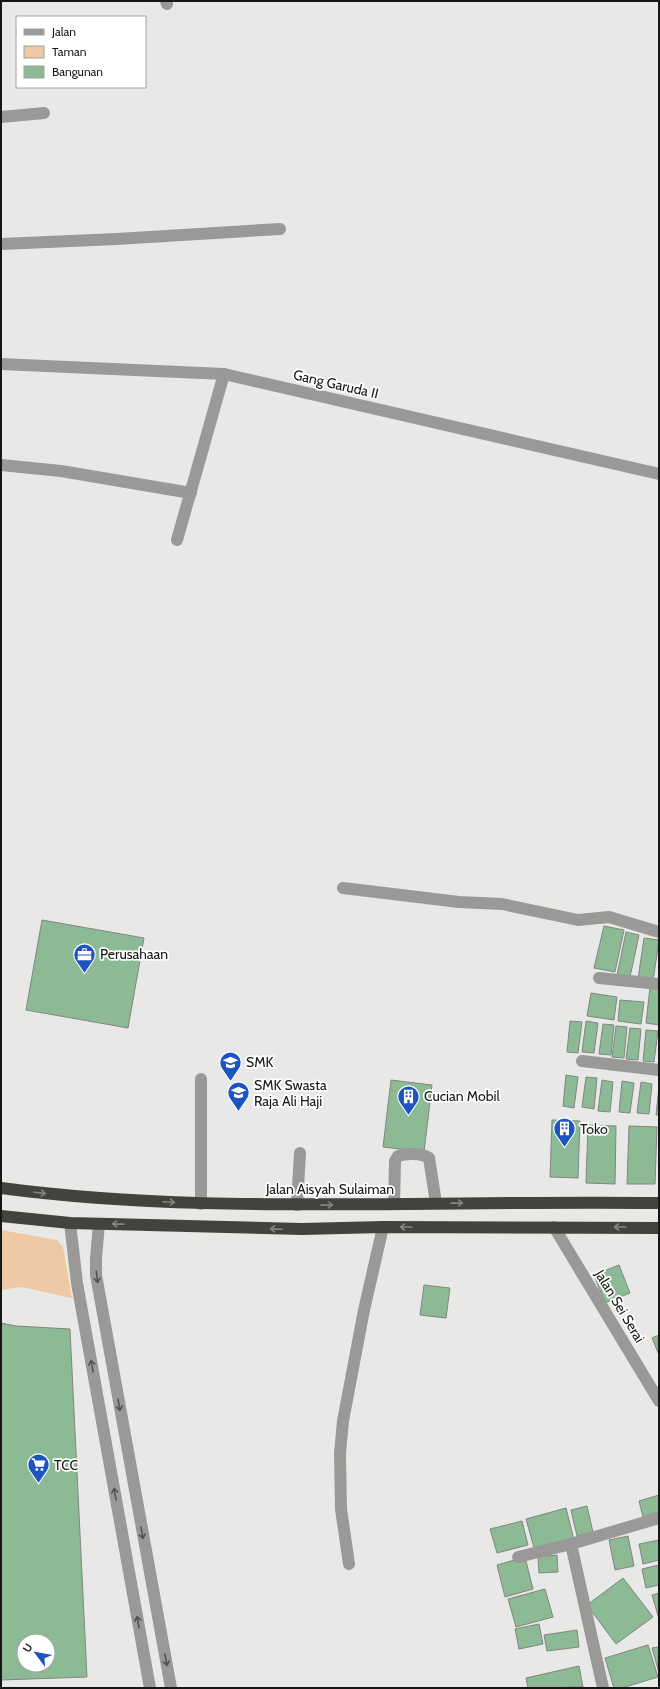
<svg xmlns="http://www.w3.org/2000/svg" width="660" height="1689" viewBox="0 0 660 1689" font-family="Cabin,sans-serif">
<rect width="100%" height="100%" fill="#e8e9e6"/>
<!-- green -->
<polygon fill="#efc9a5" points="1,1230 57,1240 63,1247 72,1298 21,1287 1,1290"/>
<!-- building -->
<g fill="#8bba94" stroke="#828583" fill-rule="evenodd">
<polygon points="42,920 144,938 128,1028 26,1010"/>
<polygon points="604,926 624,930 615,972 594,968"/>
<polygon points="626,932 639,935 630,977 617,975"/>
<polygon points="644,938 659,940 653,981 638,979"/>
<polygon points="650,987 659,988 659,1025 646,1023"/>
<polygon points="591,993 617,997 614,1020 587,1016"/>
<polygon points="620,1000 644,1002 641,1024 618,1021"/>
<polygon points="570,1021 582,1022 578,1053 567,1052"/>
<polygon points="586,1021 598,1023 594,1053 582,1052"/>
<polygon points="603,1024 614,1025 611,1055 599,1054"/>
<polygon points="616,1026 627,1027 624,1058 612,1057"/>
<polygon points="630,1028 641,1029 638,1060 626,1059"/>
<polygon points="646,1030 658,1031 654,1062 643,1061"/>
<polygon points="566,1075 578,1077 574,1108 563,1106"/>
<polygon points="586,1077 597,1078 594,1109 582,1107"/>
<polygon points="391,1080 432,1085 424,1152 383,1147"/>
<polygon points="602,1080 613,1082 610,1112 598,1111"/>
<polygon points="622,1081 634,1083 630,1113 619,1112"/>
<polygon points="641,1082 652,1084 649,1114 637,1113"/>
<polygon points="659,1086 659,1115 656,1115"/>
<polygon points="552,1120 580,1121 578,1178 550,1177"/>
<polygon points="588,1125 616,1126 615,1184 586,1183"/>
<polygon points="629,1126 657,1127 655,1184 627,1184"/>
<polygon points="619,1265 630,1293 605,1303 594,1275"/>
<polygon points="424,1285 450,1288 446,1318 420,1315"/>
<path d="M1 1323 16 1326 70 1329 87 1677 1 1680ZM24 1641H48V1665H24Z"/>
<polygon points="659,1335 659,1355 652,1338"/>
<polygon points="659,1495 659,1512 643,1517 639,1501"/>
<polygon points="587,1506 593,1532 577,1536 571,1510"/>
<polygon points="566,1508 574,1540 535,1551 526,1519"/>
<polygon points="522,1521 528,1545 497,1553 490,1529"/>
<polygon points="628,1536 634,1566 615,1570 609,1540"/>
<polygon points="659,1540 659,1560 643,1564 639,1544"/>
<polygon points="557,1555 558,1572 539,1573 538,1557"/>
<polygon points="525,1557 533,1589 505,1597 497,1565"/>
<polygon points="659,1565 659,1585 646,1588 642,1569"/>
<polygon points="623,1578 653,1617 616,1644 587,1605"/>
<polygon points="545,1589 553,1617 516,1627 508,1599"/>
<polygon points="659,1593 659,1619 652,1595"/>
<polygon points="539,1624 543,1644 519,1649 515,1629"/>
<polygon points="577,1630 579,1647 547,1651 544,1635"/>
<polygon points="648,1645 658,1677 622,1688 614,1688 605,1658"/>
<polygon points="659,1647 659,1673 652,1648"/>
<polygon points="579,1666 583,1687 528,1688 526,1678"/>
</g>
<g fill="none" stroke-linecap="round" stroke-linejoin="round">
<!-- minor -->
<g stroke="#9a9998" stroke-width="12">
<polyline points="166,1 167,4"/>
<polyline points="1,117 44,113"/>
<polyline points="1,244 117,239 280,229"/>
<polyline points="1,364 224,374 659,474"/>
<polyline points="1,465 61,471 191,493"/>
<polyline points="177,540 224,374"/>
<polyline points="343,888 459,902 502,904 578,920 609,917 659,932"/>
<polyline points="599,978 659,984"/>
<polyline points="582,1061 659,1070"/>
<polyline points="201,1204 201,1079"/>
<path d="M394 1204 395 1161 398 1156C406 1153 422 1153 429 1158L436 1203"/>
<polyline points="297,1205 300,1153"/>
<polyline points="70,1223 77,1283 150,1688"/>
<polyline points="99,1224 96,1258 96,1275 171,1688"/>
<polyline points="554,1227 659,1401"/>
<polyline points="518,1557 571,1544"/>
<polyline points="349,1564 341,1509 340,1453 343,1421 364,1310 383,1227"/>
<polyline points="603,1688 571,1544 659,1518"/>
</g>
<!-- highway -->
<g stroke="#43423f" stroke-width="12">
<path d="M1 1188C136 1206 272 1205 407 1204 491 1203 575 1202 659 1203"/>
<polyline points="1,1216 70,1223 302,1229 383,1227 659,1228"/>
</g>
</g>
<!-- one-way arrows -->
<defs><path id="oneway-shaft" d="M-6 0H5M1.5-3L5.5 0L1.5 3" fill="none" stroke-width="1.6" stroke-linecap="round" stroke-linejoin="round"/></defs>
<g stroke="#858482">
<use href="#oneway-shaft" transform="translate(40 1193) rotate(7)"/>
<use href="#oneway-shaft" transform="translate(169 1202) rotate(3)"/>
<use href="#oneway-shaft" transform="translate(457 1203) rotate(-1)"/>
<use href="#oneway-shaft" transform="translate(327 1205) rotate(-1)"/>
<use href="#oneway-shaft" transform="translate(118 1224) rotate(-179)"/>
<use href="#oneway-shaft" transform="translate(406 1227) rotate(180)"/>
<use href="#oneway-shaft" transform="translate(620 1227) rotate(-180)"/>
<use href="#oneway-shaft" transform="translate(276 1229) rotate(-178)"/>
</g>
<g stroke="#525250">
<use href="#oneway-shaft" transform="translate(97 1277) rotate(83)"/>
<use href="#oneway-shaft" transform="translate(92 1366) rotate(-100)"/>
<use href="#oneway-shaft" transform="translate(119 1405) rotate(80)"/>
<use href="#oneway-shaft" transform="translate(115 1494) rotate(-100)"/>
<use href="#oneway-shaft" transform="translate(142 1533) rotate(80)"/>
<use href="#oneway-shaft" transform="translate(138 1622) rotate(-100)"/>
<use href="#oneway-shaft" transform="translate(166 1660) rotate(79)"/>
</g>
<!-- icons -->
<defs>
<symbol id="office-pin" viewBox="-11 -11 22 30"><path d="M0 17L-7.5 6A9.5 9.5 0 1 1 7.5 6Z" fill="#1e54c1" stroke="#fff"/><path d="M-6-3h4V-5.5h4V-3h4V5H-6ZM-1-4.5V-3h2v-1.5ZM-6 0V1H6V0Z" fill="#fff"/></symbol>
<symbol id="school-pin" viewBox="-11 -11 22 30"><path d="M0 17L-7.5 6A9.5 9.5 0 1 1 7.5 6Z" fill="#1e54c1" stroke="#fff"/><path d="M0-5L7-2L0 1L-7-2ZM-4 1L0 2.5L4 1V4Q0 6-4 4Z" fill="#fff"/></symbol>
<symbol id="building-pin" viewBox="-11 -11 22 30"><path d="M0 17L-7.5 6A9.5 9.5 0 1 1 7.5 6Z" fill="#1e54c1" stroke="#fff"/><path d="M-4-6H4V6H1V3H-1V6H-4ZM-2.5-4.3h1.7v1.8h-1.7ZM.8-4.3h1.7v1.8H.8ZM-2.5-1h1.7V.8h-1.7ZM.8-1h1.7V.8H.8Z" fill="#fff"/></symbol>
<symbol id="supermarket-pin" viewBox="-11 -11 22 30"><path d="M0 17L-7.5 6A9.5 9.5 0 1 1 7.5 6Z" fill="#1e54c1" stroke="#fff"/><path d="M-6-5.5h2.5l.6 2H6L4.5 2H-2.5L-4.4-4H-6ZM-1.5 3.2a1.3 1.3 0 1 0 .1 0ZM3 3.2a1.3 1.3 0 1 0 .1 0Z" fill="#fff"/></symbol>
</defs>
<g fill-rule="evenodd">
<use href="#office-pin" x="72" y="942" width="25" height="34"/>
<use href="#school-pin" x="218" y="1050" width="25" height="34"/>
<use href="#school-pin" x="226" y="1080" width="25" height="34"/>
<use href="#building-pin" x="396" y="1084" width="25" height="34"/>
<use href="#building-pin" x="552" y="1116" width="25" height="34"/>
<use href="#supermarket-pin" x="26" y="1452" width="25" height="34"/>
</g>
<g text-anchor="middle" stroke-width="3.5" stroke-linejoin="round" paint-order="stroke">
<!-- street labels -->
<g font-size="14" fill="#171716" stroke="#fff">
<text transform="translate(336 384) rotate(13)" y="5">Gang Garuda II</text>
<text x="330" y="1194">Jalan Aisyah Sulaiman</text>
<text transform="translate(620 1306) rotate(59)" y="5">Jalan Sei Serai</text>
</g>
<!-- poi labels -->
<g font-size="14" fill="#171716" stroke="#fff" text-anchor="start">
<text x="100" y="959">Perusahaan</text>
<text x="246" y="1067">SMK</text>
<text x="254" y="1090">SMK Swasta<tspan x="254" dy="16">Raja Ali Haji</tspan></text>
<text x="424" y="1101">Cucian Mobil</text>
<text x="580" y="1134">Toko</text>
<text x="54" y="1470">TCC</text>
</g>
</g>
<!-- border -->
<rect width="660" height="1689" fill="none" stroke="#171716" stroke-width="4"/>
<!-- legend -->
<rect x="16" y="16" width="130" height="72" fill="#ffffff" stroke="#a2a2a2"/>
<rect x="24" y="29" width="20" height="6" fill="#9a9998" stroke="#a2a2a2"/>
<text x="52" y="36" font-size="12" fill="#171716">Jalan</text>
<rect x="24" y="46" width="20" height="12" fill="#efc9a5" stroke="#a2a2a2"/>
<text x="52" y="56" font-size="12" fill="#171716">Taman</text>
<rect x="24" y="66" width="20" height="12" fill="#8bba94" stroke="#a2a2a2"/>
<text x="52" y="76" font-size="12" fill="#171716">Bangunan</text>
<!-- north arrow -->
<g transform="translate(36 1653) rotate(302)"><circle r="19" fill="#ffffff" stroke="#a2a2a2"/>
<path d="M0-3L7 15L0 10L-7 15Z" fill="#1e54c1"/>
<text y="-6" font-size="11" font-weight="bold" text-anchor="middle" fill="#171716">U</text>
</g>
</svg>
